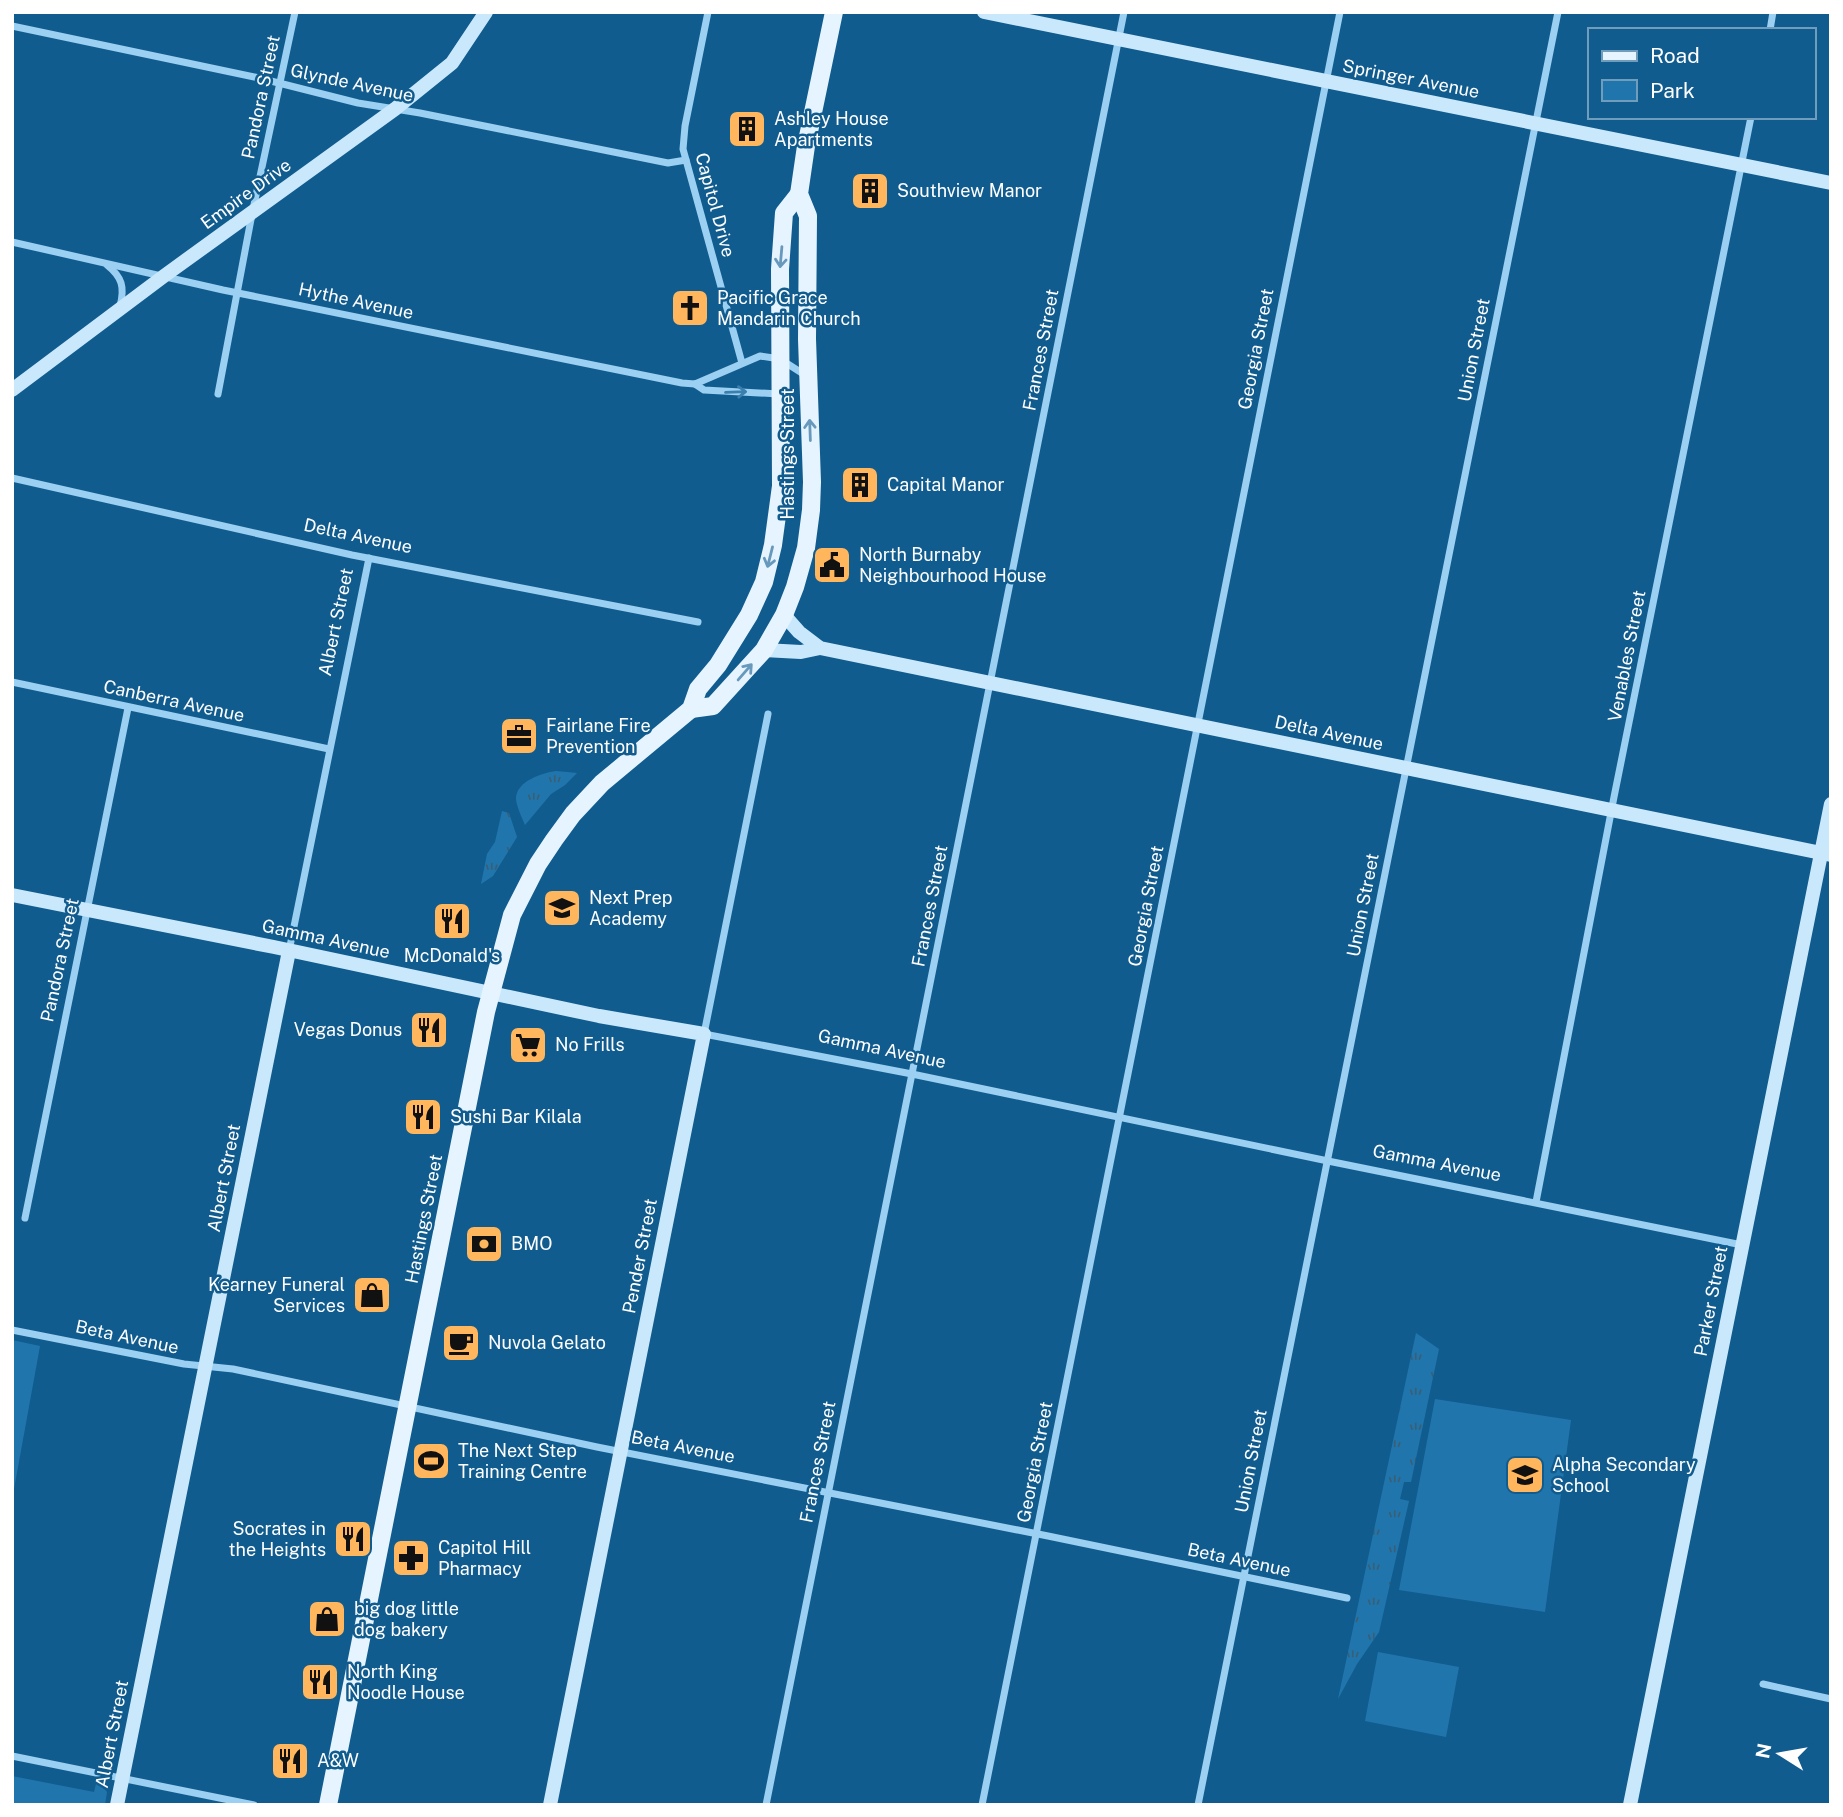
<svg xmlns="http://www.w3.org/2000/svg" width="1843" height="1817" viewBox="0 0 1843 1817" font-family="'Public Sans',sans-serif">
<defs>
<pattern id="grass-tufts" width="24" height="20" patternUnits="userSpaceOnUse" patternTransform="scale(1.75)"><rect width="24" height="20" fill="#2076ac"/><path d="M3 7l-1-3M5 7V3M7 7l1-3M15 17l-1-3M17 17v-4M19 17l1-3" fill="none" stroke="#385f77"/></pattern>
</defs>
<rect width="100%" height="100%" fill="#115c8f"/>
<!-- grass -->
<g fill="url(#grass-tufts)">
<path d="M556 771 577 773 565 785 551 794 525 825C522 818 516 805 516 798 517 781 542 773 556 771Z"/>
<polygon points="502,811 509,813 517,837 493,876 481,884 487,854 495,842"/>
<polygon points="1416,1333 1439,1349 1411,1482 1404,1482 1400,1499 1409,1501 1379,1632 1357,1664 1338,1699"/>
</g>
<!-- park -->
<g fill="#2076ac">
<polygon points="12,1340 40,1346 12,1500"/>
<polygon points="1435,1399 1571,1420 1545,1612 1399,1590"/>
<polygon points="1378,1652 1459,1667 1446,1737 1365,1721"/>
<polygon points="12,1776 94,1792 96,1784 100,1782 107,1792 105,1805 12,1805"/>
</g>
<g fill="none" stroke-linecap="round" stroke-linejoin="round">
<!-- street -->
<g stroke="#9bd0f2" stroke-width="7">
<polyline points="708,12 685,126 683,149 742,363"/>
<polyline points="12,26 259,78 358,103 420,113 668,163 686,160"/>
<polyline points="1770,30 1773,12"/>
<polyline points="12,242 223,290 682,383 695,384 760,356 780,359 805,375"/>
<path d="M107 265C122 277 125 287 120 306"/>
<polyline points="695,384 704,390 779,394"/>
<polyline points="218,394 252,214 295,12"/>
<polyline points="12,478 352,555 698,622"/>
<polyline points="12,682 329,749"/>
<polyline points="768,714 704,1034 912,1074 1328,1161 1742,1245"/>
<polyline points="289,951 369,558"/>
<polyline points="1536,1202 1614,797 1751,117"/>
<polyline points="25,1218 128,708"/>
<polyline points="12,1330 184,1364 233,1369 597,1447 1048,1536 1347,1598"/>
<polyline points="1763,1684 1831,1699"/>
<polyline points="12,1756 254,1805"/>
<polyline points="766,1805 1124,12"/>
<polyline points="982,1805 1340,12"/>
<polyline points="1198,1805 1558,12"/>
</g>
<!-- secondary -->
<g stroke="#cae8fc" stroke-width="14">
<polyline points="984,12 1831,183"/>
<polyline points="12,390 164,276 395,109 452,63 486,12"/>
<polyline points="784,615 799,632 820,648 1831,855"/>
<polyline points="764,650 801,652 820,648"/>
<polyline points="12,895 274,947 599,1016 704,1034 550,1805"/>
<polyline points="117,1805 289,951"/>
<polyline points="1630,1805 1831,804"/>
</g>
<!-- primary -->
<g stroke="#e6f4ff" stroke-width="18">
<polyline points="691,709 713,706 764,650 784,615 795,587 806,548 811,510 812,482 807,339 808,216 799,194 806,146 834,12"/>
<polyline points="328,1805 486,1012 512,915 538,864 554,840 573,814 602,783 691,709 698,689 718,665 749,615 764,582 773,545 781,486 780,269 784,213 799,194"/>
</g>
</g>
<!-- one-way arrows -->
<defs><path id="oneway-shaft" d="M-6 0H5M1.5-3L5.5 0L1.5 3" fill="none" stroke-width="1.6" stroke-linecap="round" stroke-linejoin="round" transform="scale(1.75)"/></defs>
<g stroke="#6699bc">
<use href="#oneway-shaft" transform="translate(781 257) rotate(95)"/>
<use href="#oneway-shaft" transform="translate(810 430) rotate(-92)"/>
<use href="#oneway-shaft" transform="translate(770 557) rotate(104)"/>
<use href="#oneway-shaft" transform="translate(745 672) rotate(-49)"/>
</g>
<use stroke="#3a7fad" href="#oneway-shaft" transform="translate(736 392) rotate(-2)"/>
<!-- icons -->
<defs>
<symbol id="building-square" viewBox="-11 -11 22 22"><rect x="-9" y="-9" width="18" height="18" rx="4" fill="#ffb65c" stroke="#115c8f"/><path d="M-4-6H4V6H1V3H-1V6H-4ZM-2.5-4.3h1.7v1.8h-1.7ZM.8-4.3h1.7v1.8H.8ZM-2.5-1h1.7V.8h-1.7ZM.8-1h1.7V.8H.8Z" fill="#111"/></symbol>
<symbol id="church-square" viewBox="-11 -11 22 22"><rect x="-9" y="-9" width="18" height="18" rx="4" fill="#ffb65c" stroke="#115c8f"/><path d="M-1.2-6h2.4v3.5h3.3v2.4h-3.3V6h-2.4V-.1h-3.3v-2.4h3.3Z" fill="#111"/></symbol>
<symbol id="civic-square" viewBox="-11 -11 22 22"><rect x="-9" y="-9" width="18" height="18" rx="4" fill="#ffb65c" stroke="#115c8f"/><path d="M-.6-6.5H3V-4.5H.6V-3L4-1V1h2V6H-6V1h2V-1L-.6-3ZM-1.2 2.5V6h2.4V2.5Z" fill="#111"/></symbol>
<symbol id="office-square" viewBox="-11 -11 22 22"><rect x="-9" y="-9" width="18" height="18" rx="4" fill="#ffb65c" stroke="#115c8f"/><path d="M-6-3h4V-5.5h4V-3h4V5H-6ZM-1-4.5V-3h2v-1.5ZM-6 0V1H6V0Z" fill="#111"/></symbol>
<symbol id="school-square" viewBox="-11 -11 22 22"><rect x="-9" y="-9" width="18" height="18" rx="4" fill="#ffb65c" stroke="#115c8f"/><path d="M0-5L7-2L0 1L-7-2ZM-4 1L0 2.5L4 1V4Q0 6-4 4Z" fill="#111"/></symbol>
<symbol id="restaurant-square" viewBox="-11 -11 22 22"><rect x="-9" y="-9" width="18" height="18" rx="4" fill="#ffb65c" stroke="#115c8f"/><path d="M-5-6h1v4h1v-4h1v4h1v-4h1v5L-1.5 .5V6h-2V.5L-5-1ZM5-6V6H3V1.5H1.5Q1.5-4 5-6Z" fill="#111"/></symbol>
<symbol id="supermarket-square" viewBox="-11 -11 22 22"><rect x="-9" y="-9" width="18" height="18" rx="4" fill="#ffb65c" stroke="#115c8f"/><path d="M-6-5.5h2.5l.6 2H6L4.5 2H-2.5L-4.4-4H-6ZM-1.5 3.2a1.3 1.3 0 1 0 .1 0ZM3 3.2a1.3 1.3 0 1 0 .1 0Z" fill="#111"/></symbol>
<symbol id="bank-square" viewBox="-11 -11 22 22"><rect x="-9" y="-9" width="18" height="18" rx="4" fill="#ffb65c" stroke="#115c8f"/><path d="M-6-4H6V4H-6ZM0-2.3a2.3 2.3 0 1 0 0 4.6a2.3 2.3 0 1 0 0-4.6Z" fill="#111"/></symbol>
<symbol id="shop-square" viewBox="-11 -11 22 22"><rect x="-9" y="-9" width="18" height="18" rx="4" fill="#ffb65c" stroke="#115c8f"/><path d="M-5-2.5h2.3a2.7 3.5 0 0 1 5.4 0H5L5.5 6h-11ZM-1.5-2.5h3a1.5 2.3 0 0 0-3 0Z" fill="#111"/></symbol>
<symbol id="cafe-square" viewBox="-11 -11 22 22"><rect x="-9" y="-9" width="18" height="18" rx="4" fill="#ffb65c" stroke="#115c8f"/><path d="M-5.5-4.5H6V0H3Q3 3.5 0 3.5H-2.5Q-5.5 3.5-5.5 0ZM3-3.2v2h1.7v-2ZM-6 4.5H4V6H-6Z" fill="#111"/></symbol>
<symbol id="stadium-square" viewBox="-11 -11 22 22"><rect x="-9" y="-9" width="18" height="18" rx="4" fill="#ffb65c" stroke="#115c8f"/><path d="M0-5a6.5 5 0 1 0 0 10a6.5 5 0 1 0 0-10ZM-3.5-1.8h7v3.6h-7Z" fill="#111"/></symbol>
<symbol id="pharmacy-square" viewBox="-11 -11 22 22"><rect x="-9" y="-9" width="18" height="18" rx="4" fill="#ffb65c" stroke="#115c8f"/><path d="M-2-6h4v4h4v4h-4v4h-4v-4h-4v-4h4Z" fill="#111"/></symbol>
</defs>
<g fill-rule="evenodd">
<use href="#building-square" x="725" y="107" width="44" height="44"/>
<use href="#building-square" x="848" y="169" width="44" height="44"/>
<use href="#church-square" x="668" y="286" width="44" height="44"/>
<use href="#building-square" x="838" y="463" width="44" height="44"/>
<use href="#civic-square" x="810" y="543" width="44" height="44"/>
<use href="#office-square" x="497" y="714" width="44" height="44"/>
<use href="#school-square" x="540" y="886" width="44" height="44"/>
<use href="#restaurant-square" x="430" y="899" width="44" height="44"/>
<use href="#restaurant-square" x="407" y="1008" width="44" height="44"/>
<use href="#supermarket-square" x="506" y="1023" width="44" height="44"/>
<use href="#restaurant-square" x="401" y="1095" width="44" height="44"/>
<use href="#bank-square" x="462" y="1222" width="44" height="44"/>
<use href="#shop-square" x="350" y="1273" width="44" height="44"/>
<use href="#cafe-square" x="439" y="1321" width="44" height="44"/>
<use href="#stadium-square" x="409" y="1439" width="44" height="44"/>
<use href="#school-square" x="1503" y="1453" width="44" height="44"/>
<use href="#restaurant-square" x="331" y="1517" width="44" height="44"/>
<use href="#pharmacy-square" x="389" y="1536" width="44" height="44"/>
<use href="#shop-square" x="305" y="1597" width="44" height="44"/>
<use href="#restaurant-square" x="298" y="1660" width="44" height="44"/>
<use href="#restaurant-square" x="268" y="1739" width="44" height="44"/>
</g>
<g text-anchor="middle" stroke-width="5" stroke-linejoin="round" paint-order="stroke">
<!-- street labels -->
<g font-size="18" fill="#fff" stroke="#115c8f">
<text transform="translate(1411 79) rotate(11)" y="6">Springer Avenue</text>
<text transform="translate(352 83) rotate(12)" y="6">Glynde Avenue</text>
<text transform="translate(261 97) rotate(-78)" y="6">Pandora Street</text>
<text transform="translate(246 194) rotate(-36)" y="6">Empire Drive</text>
<text transform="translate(715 205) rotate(75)" y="6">Capitol Drive</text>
<text transform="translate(356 301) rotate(12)" y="6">Hythe Avenue</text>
<text transform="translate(1256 349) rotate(-79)" y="6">Georgia Street</text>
<text transform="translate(1041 350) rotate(-79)" y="6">Frances Street</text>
<text transform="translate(1474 350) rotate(-79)" y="6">Union Street</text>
<text transform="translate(788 454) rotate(-90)" y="6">Hastings Street</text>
<text transform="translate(358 536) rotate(12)" y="6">Delta Avenue</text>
<text transform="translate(336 622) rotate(-78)" y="6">Albert Street</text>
<text transform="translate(1627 656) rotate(-79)" y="6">Venables Street</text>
<text transform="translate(174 701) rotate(12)" y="6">Canberra Avenue</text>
<text transform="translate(1329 733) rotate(12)" y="6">Delta Avenue</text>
<text transform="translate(1363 905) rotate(-79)" y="6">Union Street</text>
<text transform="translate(930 906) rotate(-79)" y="6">Frances Street</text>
<text transform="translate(1146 906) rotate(-79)" y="6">Georgia Street</text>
<text transform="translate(326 939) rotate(12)" y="6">Gamma Avenue</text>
<text transform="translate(60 960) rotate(-78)" y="6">Pandora Street</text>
<text transform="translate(882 1049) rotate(12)" y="6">Gamma Avenue</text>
<text transform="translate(1437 1163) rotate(11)" y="6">Gamma Avenue</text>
<text transform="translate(224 1178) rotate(-79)" y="6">Albert Street</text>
<text transform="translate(424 1219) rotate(-79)" y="6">Hastings Street</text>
<text transform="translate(640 1256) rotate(-79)" y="6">Pender Street</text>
<text transform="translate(1711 1301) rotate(-79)" y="6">Parker Street</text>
<text transform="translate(127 1337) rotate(12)" y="6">Beta Avenue</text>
<text transform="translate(683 1447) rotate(11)" y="6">Beta Avenue</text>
<text transform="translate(1251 1461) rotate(-79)" y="6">Union Street</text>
<text transform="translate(818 1462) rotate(-79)" y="6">Frances Street</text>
<text transform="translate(1035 1462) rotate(-79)" y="6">Georgia Street</text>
<text transform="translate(1239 1560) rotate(12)" y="6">Beta Avenue</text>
<text transform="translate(112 1734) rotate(-79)" y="6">Albert Street</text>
</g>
<!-- poi labels -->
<g font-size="18" fill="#fff" stroke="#115c8f" text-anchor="start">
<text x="774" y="125">Ashley House<tspan x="774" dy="21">Apartments</tspan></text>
<text x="897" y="197">Southview Manor</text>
<text x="717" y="304">Pacific Grace<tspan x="717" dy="21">Mandarin Church</tspan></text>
<text x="887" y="491">Capital Manor</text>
<text x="859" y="561">North Burnaby<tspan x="859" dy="21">Neighbourhood House</tspan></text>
<text x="546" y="732">Fairlane Fire<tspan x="546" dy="21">Prevention</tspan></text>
<text x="589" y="904">Next Prep<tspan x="589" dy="21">Academy</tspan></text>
<text x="452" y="962" text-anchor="middle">McDonald's</text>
<text x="402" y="1036" text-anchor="end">Vegas Donus</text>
<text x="555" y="1051">No Frills</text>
<text x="450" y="1123">Sushi Bar Kilala</text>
<text x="511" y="1250">BMO</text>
<text x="345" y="1291" text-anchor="end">Kearney Funeral<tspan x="345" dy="21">Services</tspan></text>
<text x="488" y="1349">Nuvola Gelato</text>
<text x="458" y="1457">The Next Step<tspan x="458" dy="21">Training Centre</tspan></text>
<text x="1552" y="1471">Alpha Secondary<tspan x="1552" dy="21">School</tspan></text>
<text x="326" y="1535" text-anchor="end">Socrates in<tspan x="326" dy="21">the Heights</tspan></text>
<text x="438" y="1554">Capitol Hill<tspan x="438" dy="21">Pharmacy</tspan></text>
<text x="354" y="1615">big dog little<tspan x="354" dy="21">dog bakery</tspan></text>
<text x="347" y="1678">North King<tspan x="347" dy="21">Noodle House</tspan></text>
<text x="317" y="1767">A&amp;W</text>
</g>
</g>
<!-- border -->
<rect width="1843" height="1817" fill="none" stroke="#ffffff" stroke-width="28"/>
<!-- legend -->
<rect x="1588" y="28" width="228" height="91" fill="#115c8f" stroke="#709dbc" stroke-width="2"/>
<rect x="1602" y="51" width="35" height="10" fill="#e6f4ff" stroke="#709dbc" stroke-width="2"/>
<text x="1650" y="63" font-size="21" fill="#ffffff">Road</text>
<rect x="1602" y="80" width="35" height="21" fill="#2076ac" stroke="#709dbc" stroke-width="2"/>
<text x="1650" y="98" font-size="21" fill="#ffffff">Park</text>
<!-- north arrow -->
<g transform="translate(1780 1754) rotate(281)" stroke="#115c8f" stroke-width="5" paint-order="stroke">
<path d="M0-5L12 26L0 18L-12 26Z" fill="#ffffff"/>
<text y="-10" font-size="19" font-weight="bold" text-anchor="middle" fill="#ffffff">N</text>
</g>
</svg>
